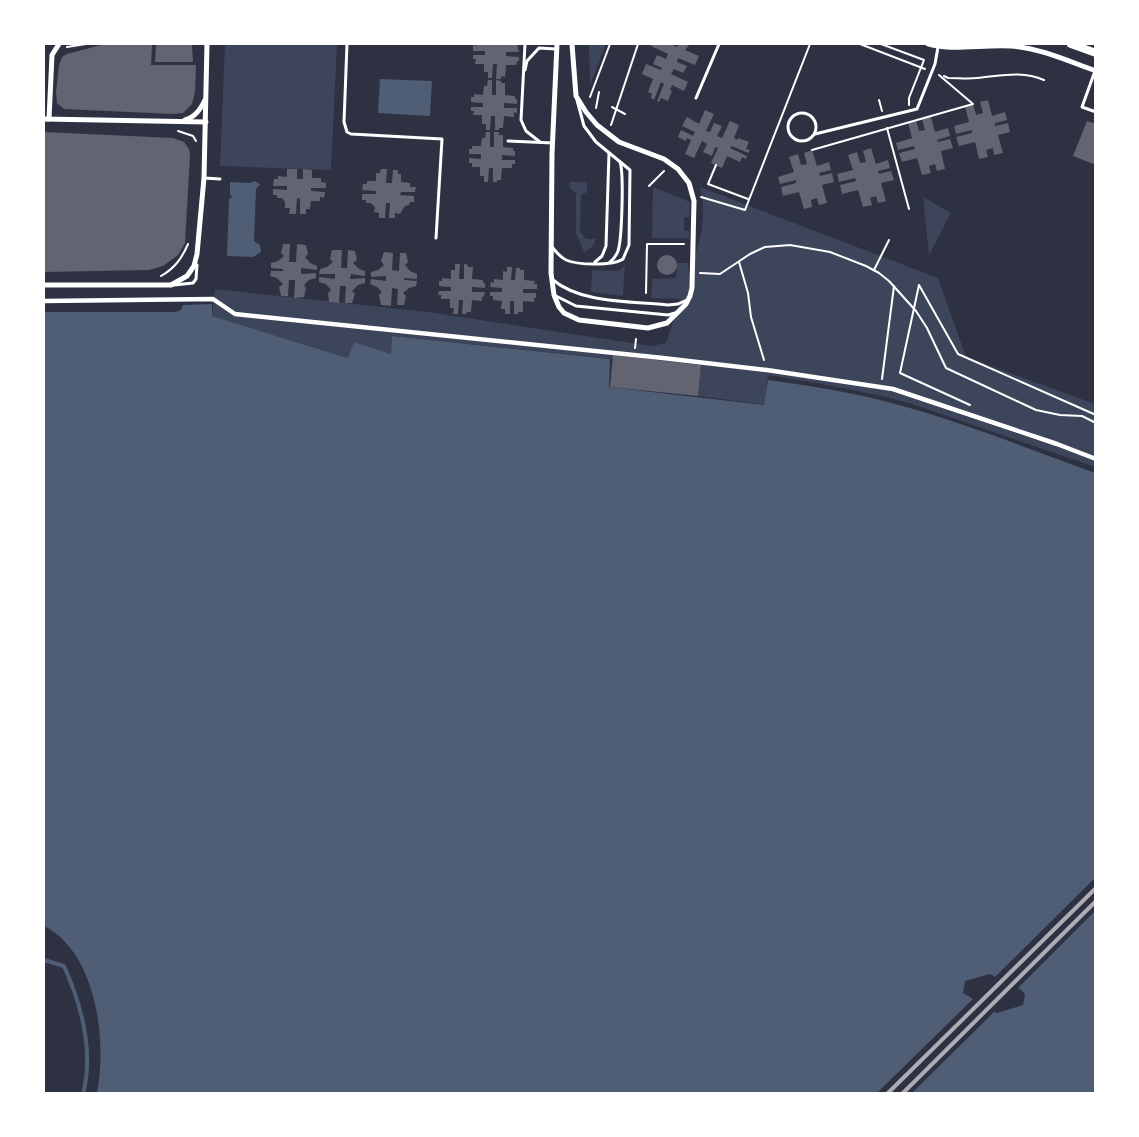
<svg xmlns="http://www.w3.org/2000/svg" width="1139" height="1137" viewBox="0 0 1139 1137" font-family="'Space Grotesk',sans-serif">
<rect width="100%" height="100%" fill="#2d3142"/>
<!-- green -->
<g fill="#3c4559">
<polygon points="225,44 337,44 331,170 220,166"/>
<polygon points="589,44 606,44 590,85"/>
<polygon points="570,182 587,182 587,192 581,195 580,232 586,239 596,239 592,247 584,252 576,233 576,193 569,187"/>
<polygon points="653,187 690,202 689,217 684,217 684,231 689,231 689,238 652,238"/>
<path d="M700 187 938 278 966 357 1095 404V467L912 404C865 391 817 383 768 375L765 405 698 396 701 365 614 355 613 359 393 336 391 354 354 342 349 358 212 316 215 289 428 312 651 346 666 343 681 299 651 298 652 279 676 278 677 263H688L689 274C699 243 708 220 700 187Z"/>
<polygon points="923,197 951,213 929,255"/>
<polygon points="625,265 623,296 591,292 592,270 619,271"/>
</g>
<!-- water -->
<g fill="#4f5d75" fill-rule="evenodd">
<polygon points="380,79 432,81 430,116 378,113"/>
<polygon points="254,181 260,184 256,189 254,241 260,245 261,252 253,257 227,256 229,199 232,197 230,194 230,182 250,183"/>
<path d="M212 304V316L348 358 354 342 391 354 392 336 610 359 609 387 764 405 768 380C810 386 853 392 895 404 963 422 1029 449 1095 473V1093H97C107 1041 97 953 44 926V312H175L181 310 183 305ZM990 974 1020 989 1025 994 1023 1005 997 1013 963 993 965 981Z"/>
</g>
<!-- pier -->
<g fill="#2d3142">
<polygon points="1095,878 1095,911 1016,990 993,979"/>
<polygon points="975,997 997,1009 912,1093 877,1093"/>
</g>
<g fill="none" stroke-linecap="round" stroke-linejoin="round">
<!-- stream -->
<path stroke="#4f5d75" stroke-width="4" d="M44 960 64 966C81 1004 94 1051 83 1094"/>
</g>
<!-- building -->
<g fill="#626471">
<polygon points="105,44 152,44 151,65 196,65 195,92 192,104 183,113 172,114 64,109 57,103 56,92 59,65 62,57 67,54"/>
<polygon points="156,44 192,44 193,62 155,62"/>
<polygon points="476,44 517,44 519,52 506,52 506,56 519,57 519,61 517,61 516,65 506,65 505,77 501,76 501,79 496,79 497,64 493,64 492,78 488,78 488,72 484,72 484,64 475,64 476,59 473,59 473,55 485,55 485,51 473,51 473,45 476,46"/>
<polygon points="653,44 674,44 673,45 677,47 679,44 690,44 685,50 699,56 695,65 678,58 677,62 687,66 683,73 674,69 671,74 688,82 684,91 672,85 670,90 672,91 668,101 661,98 659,102 657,101 664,84 661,82 654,100 651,98 652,94 648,92 653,79 642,74 646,64 661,70 662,68 653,64 657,55 666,59 668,54 651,46"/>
<polygon points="488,80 492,80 492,95 496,95 496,80 501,81 501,83 505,83 505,95 515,96 515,99 517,99 517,104 504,103 504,108 517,108 517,113 514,112 514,117 504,116 503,128 499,128 499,130 495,130 495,116 491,116 490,130 486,130 486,124 482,124 482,115 473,115 474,111 471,111 471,107 483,107 483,103 471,102 471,97 474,97 474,94 483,95 484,86 487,86"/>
<polygon points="988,100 992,116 1005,112 1007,120 995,123 995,126 1008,123 1010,132 998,135 1003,153 994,155 993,148 986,150 988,157 979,159 975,142 959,146 956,137 972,133 972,130 956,134 954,126 969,122 965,106 973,104 976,115 983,113 980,102"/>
<polygon points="705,110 714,114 706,131 710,132 714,123 722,126 717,136 722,138 730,121 739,125 734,138 737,140 738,138 749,142 746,149 750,150 748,153 732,146 730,148 747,156 746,159 742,157 740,162 727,156 722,168 711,163 718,148 715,147 712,156 703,152 707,144 702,141 694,158 685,154 691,140 687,138 686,141 678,137 681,130 693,136 695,132 682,126 687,117 699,124"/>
<polygon points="931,117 935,132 948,128 950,136 937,140 938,142 950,139 953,148 941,151 945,169 937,171 935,164 929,166 931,173 922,175 917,158 902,162 899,153 915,149 914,146 898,150 896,143 912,138 908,123 916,120 919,131 925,130 922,119"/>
<polygon points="1087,121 1096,124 1096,165 1073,156"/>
<polygon points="44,132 173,138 184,142 189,149 190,155 185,243 178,255 163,266 149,270 44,272"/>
<polygon points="486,132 490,132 490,147 494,147 494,132 499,132 499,135 503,135 503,147 513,148 513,151 515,151 515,156 502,155 502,160 515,160 515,164 512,164 512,168 502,168 501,180 497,180 497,182 493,182 493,168 489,168 488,182 484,182 484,176 480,176 480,167 472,167 472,163 469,163 469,158 481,159 481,154 469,154 469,149 472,149 472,146 481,146 482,138 485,138"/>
<polygon points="871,148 876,164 888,160 890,168 878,171 879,174 891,171 894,180 881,183 886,201 878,203 876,196 870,198 872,205 863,207 858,190 842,194 840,185 856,181 855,178 839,182 837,174 853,170 848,155 857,152 860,163 866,162 863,151"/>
<polygon points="812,150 817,166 829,162 831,170 819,173 820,176 832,173 834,182 822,185 827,203 819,205 817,198 811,200 812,207 804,209 799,192 783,196 781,187 796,183 796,180 780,184 778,177 794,172 789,157 798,154 801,165 807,164 804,153"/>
<polygon points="287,169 297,169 297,179 303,179 303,169 312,170 312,178 321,178 321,182 326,183 326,188 311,188 311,191 325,192 324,198 320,197 320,201 311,201 310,209 306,209 306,214 300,214 300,199 297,198 296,214 289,214 290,208 285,208 285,202 282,198 277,198 277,195 273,195 273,189 287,190 287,186 273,186 274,179 278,179 278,176 287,177"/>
<polygon points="381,169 387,169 386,183 392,183 393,170 398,170 398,174 401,174 401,182 410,183 410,187 416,187 415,192 401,192 400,195 414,196 414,202 410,202 409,205 405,206 400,214 395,213 395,218 389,218 390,203 386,203 385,218 379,218 379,213 374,212 375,207 371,203 366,203 366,200 362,200 362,194 376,194 376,191 362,190 363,184 367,184 367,181 376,181 376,173 380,173"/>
<polygon points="283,244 290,244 289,262 296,262 297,244 306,245 308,254 305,257 310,263 317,266 317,270 301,268 301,274 316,273 316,278 309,280 304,285 306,288 304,297 294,298 295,280 289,280 288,296 281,296 279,287 283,284 277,278 270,276 271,271 283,271 283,269 271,268 271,263 278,261 284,256 281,253"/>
<polygon points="332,250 342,250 341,268 347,268 348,250 355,251 357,260 353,263 359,269 365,271 365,276 351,274 350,279 365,278 365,283 358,285 352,291 355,294 352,303 345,303 346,286 340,286 339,303 329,302 328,293 331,290 326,284 319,282 319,277 335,279 335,274 319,274 320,269 327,267 333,262 330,259"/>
<polygon points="384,252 393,253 392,270 399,271 400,253 406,253 408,262 405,265 410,271 417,274 417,279 404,278 404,280 417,281 416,286 409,288 403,293 406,296 404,305 397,305 398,289 392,288 391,306 381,305 379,295 382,292 377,287 370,284 371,279 386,281 386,276 371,277 371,272 378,270 384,265 381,261"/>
<circle cx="667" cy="265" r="10"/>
<polygon points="455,264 460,264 459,279 464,279 464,264 468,265 468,267 473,267 472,279 483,280 483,283 485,283 485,288 472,287 472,292 485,292 484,296 482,297 482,301 472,300 471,312 467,312 466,314 462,314 463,300 459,300 458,314 453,314 454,308 450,308 450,299 441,299 441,295 438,295 439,291 451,291 451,287 439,286 439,281 442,281 442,278 451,279 451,270 455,270"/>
<polygon points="507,267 512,267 511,280 515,280 516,268 520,268 520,270 524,270 524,280 535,281 534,284 537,284 537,289 523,289 523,293 536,293 536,298 534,298 534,302 523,301 523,312 518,312 518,314 514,314 514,301 510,301 510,314 505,314 505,309 501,309 502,301 493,300 493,296 490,296 490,292 502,292 502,288 490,287 491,282 494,283 494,279 503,280 503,271 507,272"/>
<polygon points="613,355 701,365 698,396 610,387"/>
</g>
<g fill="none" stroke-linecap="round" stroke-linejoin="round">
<!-- path -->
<g stroke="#fff" stroke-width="2">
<polyline points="860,44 925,69"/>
<polyline points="881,44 924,60 909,98 909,105"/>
<polyline points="67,47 86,44"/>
<path d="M944 76 948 78C958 78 968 79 977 78 1001 76 1021 70 1044 80"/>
<polyline points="590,97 610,44"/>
<polyline points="879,100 882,111"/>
<polyline points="612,107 625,114"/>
<polyline points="596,108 599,92"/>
<polyline points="611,125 638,44"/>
<polyline points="887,128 909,209"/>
<polyline points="178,131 193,136 196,141"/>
<polyline points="812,150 973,104 939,75"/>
<polyline points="716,165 708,184 748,199"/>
<polyline points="649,186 664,171"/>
<polyline points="701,197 745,210 810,44"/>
<polyline points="739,262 748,293 751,317 764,360"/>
<polyline points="874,270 889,240"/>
<polyline points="700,273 720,274 750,254 765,247 790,245 830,252 866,266 879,273 889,281 916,311 927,328 946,368 1036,410 1060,415 1082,416 1096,423"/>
<path d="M161 276C175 268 182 258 188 244"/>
<polyline points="646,293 647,244 684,244"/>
<polyline points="635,348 636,339"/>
<polyline points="882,379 894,286"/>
<polyline points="970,405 900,373 919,285 958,354 1096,415"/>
</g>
<!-- service -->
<g stroke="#fff" stroke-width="3">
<polyline points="347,44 344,122 347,132 351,134 442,139 436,238"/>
<polyline points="525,44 521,120 526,131 540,142"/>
<polyline points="525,70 527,61 539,48 556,49"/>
<polyline points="1095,71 1082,107 1096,112"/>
<polyline points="696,98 719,44"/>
<circle cx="802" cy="127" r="14"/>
<polyline points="815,134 917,109 935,64 938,47"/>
<polyline points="508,141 553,143"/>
<polyline points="204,178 220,179"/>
<path d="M552 247C556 252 560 257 566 260 577 265 613 266 623 259L629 245 630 170 596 142 584 126 577 100"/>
<polyline points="595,262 602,256 606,246 609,153"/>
<path d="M610 262C614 259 616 256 618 251 622 239 624 173 620 162"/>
<path d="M553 280C582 304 632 301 668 305L678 304 687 300"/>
<polyline points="174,285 193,283 196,279 197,265"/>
<polyline points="556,296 576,306 668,315 675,313"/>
</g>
<!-- pedestrian -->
<polyline stroke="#fff" stroke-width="4.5" points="44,301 213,299 235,314 663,358 767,370 893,389 1057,444 1096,459"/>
<!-- minor -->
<g stroke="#fff" stroke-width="5">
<polyline points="557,44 552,154 551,273 554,295 559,307 564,313 579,320 648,328 667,323 686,304 690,296 692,288 694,201 689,183 678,169 664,159 619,142 597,125 586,112 576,96 572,44"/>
<path d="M928 44C949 51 986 44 1011 46 1040 48 1068 61 1096 71"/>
<polyline points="44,119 206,122"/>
<polyline points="49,119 52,55 59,44"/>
<path d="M185 120C195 117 200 110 205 100"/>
<polyline points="44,285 171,285 187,276 194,266 197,254 204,178 207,44"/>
</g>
<!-- secondary -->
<polyline stroke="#fff" stroke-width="8" points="1071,44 1096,53"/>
<!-- rail -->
<g stroke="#abadb3" stroke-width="4">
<polyline points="887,1094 1096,888"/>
<polyline points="902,1094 1096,901"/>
</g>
</g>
<!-- border -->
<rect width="1139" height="1137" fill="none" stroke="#ffffff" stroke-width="90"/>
</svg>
